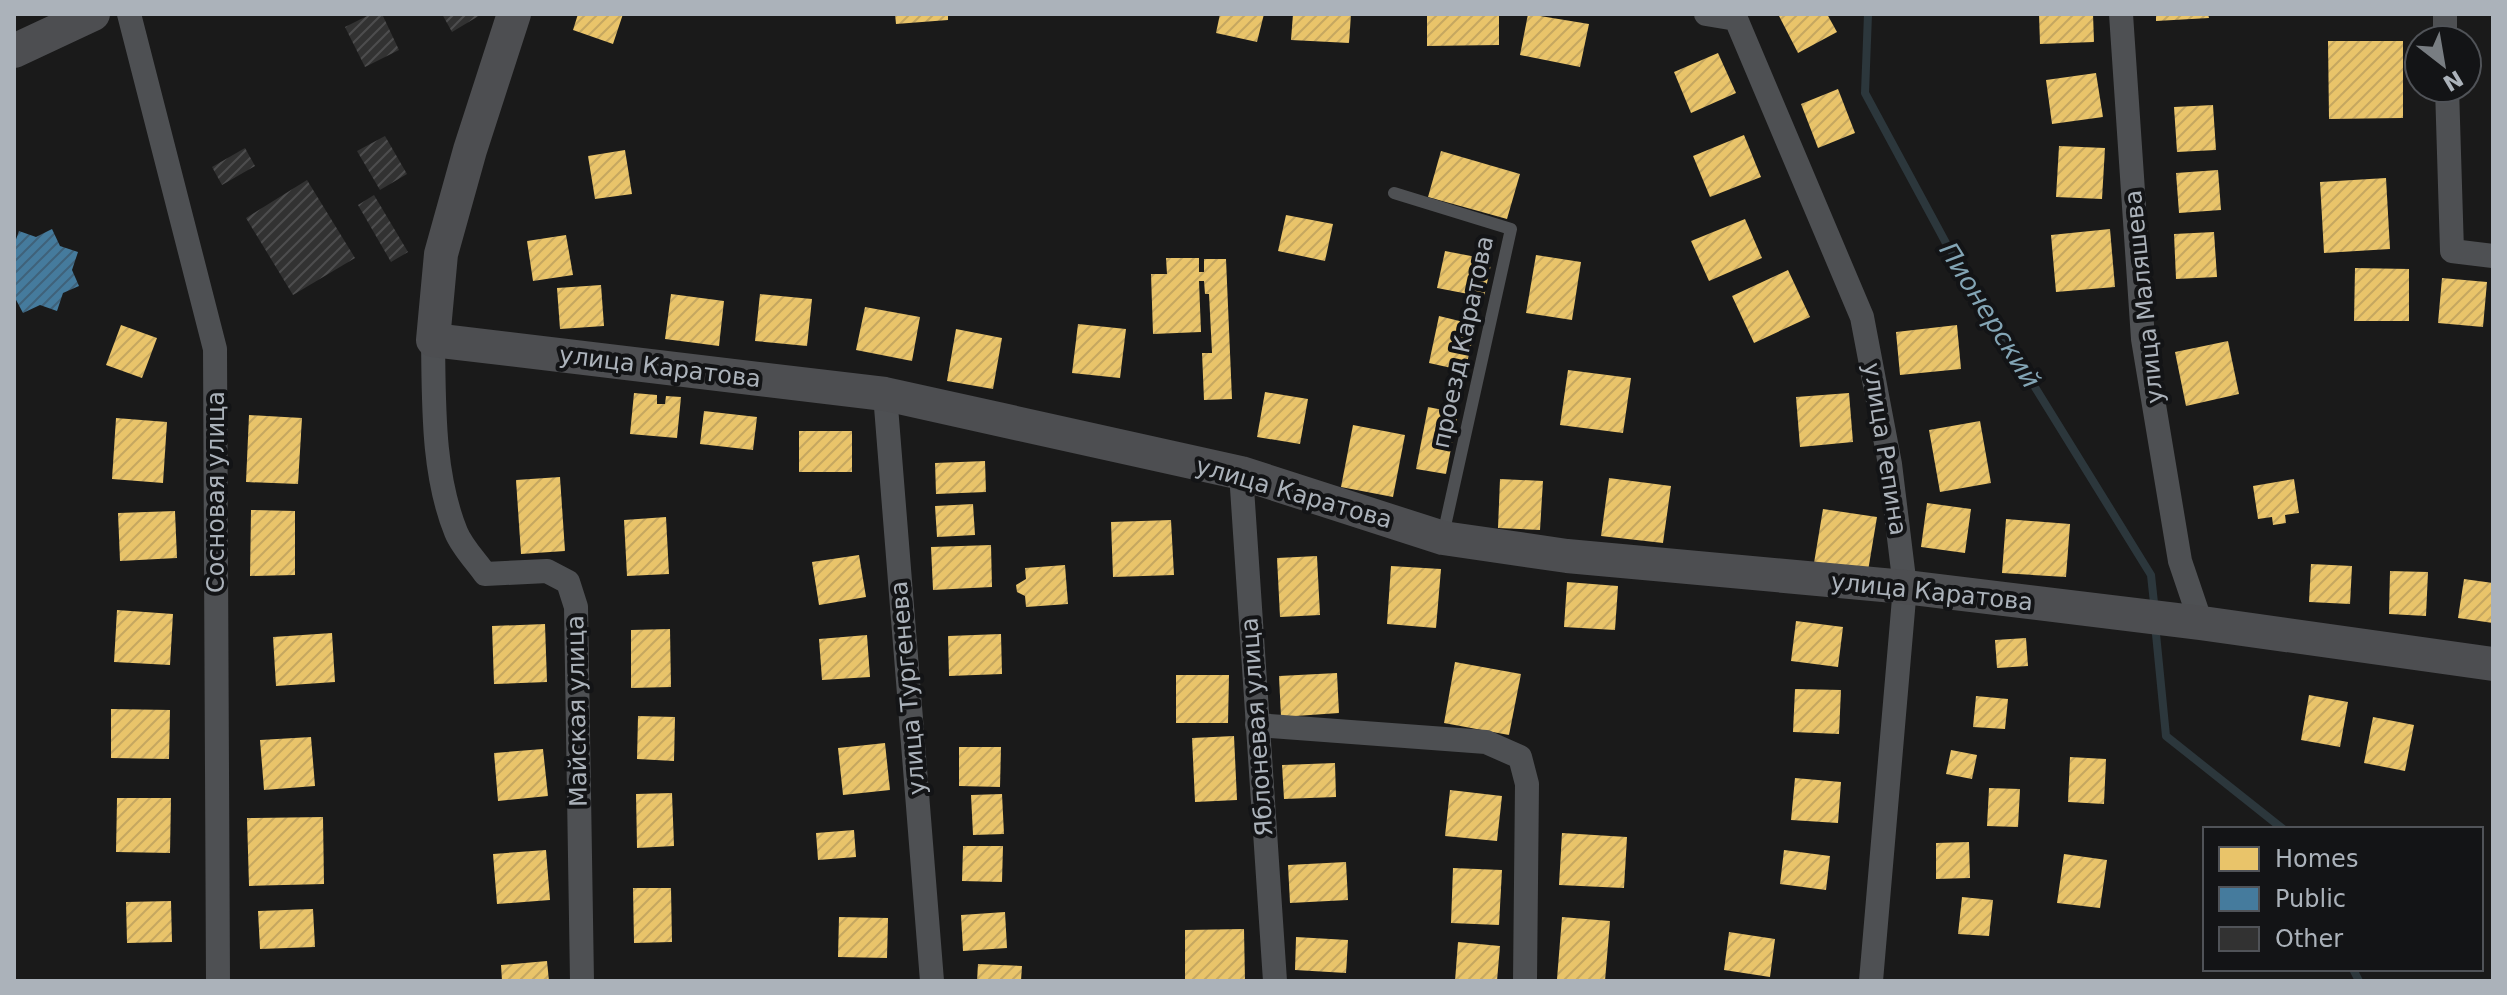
<svg xmlns="http://www.w3.org/2000/svg" width="2507" height="995" viewBox="0 0 2507 995" font-family="'DejaVu Sans',sans-serif">
<defs>
<pattern id="homes-hatch" width="6" height="6" patternUnits="userSpaceOnUse" patternTransform="scale(2)"><rect width="6" height="6" fill="#e9c46a"/><path d="M-1 1l2-2M0 6l6-6M5 7l2-2" fill="none" stroke="#c5a760"/></pattern>
<pattern id="public-hatch" width="6" height="6" patternUnits="userSpaceOnUse" patternTransform="scale(2)"><rect width="6" height="6" fill="#457b9d"/><path d="M-1 1l2-2M0 6l6-6M5 7l2-2" fill="none" stroke="#3f627a"/></pattern>
<pattern id="building-hatch" width="6" height="6" patternUnits="userSpaceOnUse" patternTransform="scale(2)"><rect width="6" height="6" fill="#323232"/><path d="M-1 1l2-2M0 6l6-6M5 7l2-2" fill="none" stroke="#4d4d4e"/></pattern>
</defs>
<rect width="100%" height="100%" fill="#1a1a1a"/>
<!-- homes -->
<g fill="url(#homes-hatch)">
<polygon points="578,14 623,14 613,44 573,30"/>
<polygon points="895,14 948,14 948,20 896,24"/>
<polygon points="1220,14 1264,14 1257,42 1216,33"/>
<polygon points="1293,14 1351,14 1349,43 1291,40"/>
<polygon points="1427,14 1499,14 1499,45 1427,46"/>
<polygon points="1528,14 1589,24 1580,67 1520,55"/>
<polygon points="1778,14 1827,14 1837,32 1798,53"/>
<polygon points="2039,14 2093,14 2094,42 2040,44"/>
<polygon points="2156,14 2208,14 2209,18 2156,21"/>
<polygon points="2328,41 2403,41 2403,118 2329,119"/>
<polygon points="1718,53 1736,93 1691,113 1674,72"/>
<polygon points="2096,73 2103,117 2052,124 2046,80"/>
<polygon points="1838,89 1855,133 1818,148 1801,104"/>
<polygon points="2213,105 2216,150 2177,152 2174,107"/>
<polygon points="1744,135 1761,177 1710,197 1693,156"/>
<polygon points="2059,146 2105,148 2102,199 2056,197"/>
<polygon points="625,150 632,194 595,199 588,156"/>
<polygon points="1441,151 1520,174 1507,219 1428,197"/>
<polygon points="2218,170 2221,210 2179,213 2176,173"/>
<polygon points="2386,178 2390,249 2324,253 2320,182"/>
<polygon points="1286,215 1333,224 1325,261 1278,251"/>
<polygon points="1745,219 1762,258 1709,281 1691,241"/>
<polygon points="2110,229 2115,287 2056,292 2051,235"/>
<polygon points="2214,232 2217,277 2176,279 2174,234"/>
<polygon points="566,235 573,275 533,281 527,241"/>
<polygon points="1445,251 1492,260 1484,297 1437,288"/>
<polygon points="1536,255 1581,262 1572,320 1526,313"/>
<polygon points="1166,258 1199,258 1199,272 1204,272 1204,259 1226,259 1232,399 1204,400 1202,353 1212,353 1209,294 1205,294 1204,281 1199,281 1201,332 1153,334 1151,274 1167,274"/>
<polygon points="2355,268 2409,269 2409,321 2354,321"/>
<polygon points="1788,270 1810,317 1754,343 1732,296"/>
<polygon points="2442,278 2487,282 2483,327 2438,323"/>
<polygon points="601,285 604,326 560,329 557,288"/>
<polygon points="671,294 724,301 719,346 665,339"/>
<polygon points="760,294 812,299 807,346 755,341"/>
<polygon points="865,307 920,317 912,361 856,350"/>
<polygon points="1439,316 1476,325 1465,371 1429,363"/>
<polygon points="1078,324 1126,329 1120,378 1072,373"/>
<polygon points="121,325 157,338 142,378 106,365"/>
<polygon points="1957,325 1961,369 1900,375 1896,332"/>
<polygon points="956,329 1002,338 993,389 947,381"/>
<polygon points="2228,341 2239,394 2186,406 2175,352"/>
<polygon points="1568,370 1631,378 1623,433 1560,425"/>
<polygon points="1265,392 1308,399 1300,444 1257,437"/>
<polygon points="634,393 657,395 657,404 665,404 666,396 681,397 677,438 630,434"/>
<polygon points="1849,393 1853,442 1800,447 1796,397"/>
<polygon points="1428,407 1458,413 1446,474 1416,469"/>
<polygon points="704,411 757,417 753,450 700,444"/>
<polygon points="249,415 302,418 298,484 246,482"/>
<polygon points="116,418 167,422 163,483 112,479"/>
<polygon points="1980,421 1991,483 1940,492 1929,430"/>
<polygon points="1353,425 1405,435 1393,497 1341,487"/>
<rect x="799" y="431" width="53" height="41"/>
<polygon points="985,461 986,492 936,494 935,463"/>
<polygon points="560,477 565,551 521,554 516,480"/>
<polygon points="1609,478 1671,486 1663,543 1601,536"/>
<polygon points="1500,479 1543,481 1540,530 1498,528"/>
<polygon points="2294,479 2299,513 2285,515 2286,523 2273,525 2272,517 2258,519 2253,486"/>
<polygon points="1927,503 1971,509 1965,553 1921,547"/>
<polygon points="973,504 975,535 937,537 935,506"/>
<polygon points="1823,509 1877,517 1868,571 1814,563"/>
<polygon points="251,510 295,511 295,575 250,576"/>
<polygon points="175,511 177,558 120,561 118,513"/>
<polygon points="666,517 669,574 627,576 624,520"/>
<polygon points="2006,519 2070,524 2066,577 2002,573"/>
<polygon points="1171,520 1174,575 1113,577 1111,522"/>
<polygon points="991,545 992,587 933,590 931,547"/>
<polygon points="859,555 866,597 819,605 812,562"/>
<polygon points="1317,556 1320,615 1280,617 1277,558"/>
<polygon points="2311,564 2352,566 2350,604 2309,602"/>
<polygon points="1065,565 1068,604 1026,607 1025,596 1017,592 1016,585 1026,579 1025,568"/>
<polygon points="1391,566 1441,569 1436,628 1387,624"/>
<polygon points="2390,571 2428,572 2426,616 2389,614"/>
<polygon points="2464,579 2493,583 2493,623 2458,618"/>
<polygon points="1567,582 1618,586 1615,630 1564,627"/>
<polygon points="117,610 173,614 170,665 114,662"/>
<polygon points="1796,621 1843,627 1838,667 1791,661"/>
<polygon points="545,624 547,682 494,684 492,626"/>
<polygon points="670,629 671,687 631,688 631,630"/>
<polygon points="332,633 335,682 276,686 273,637"/>
<polygon points="1001,634 1002,674 949,676 948,636"/>
<polygon points="867,635 870,677 822,680 819,639"/>
<polygon points="2026,638 2028,666 1997,668 1995,640"/>
<polygon points="1455,662 1521,674 1509,735 1444,723"/>
<polygon points="1337,673 1339,713 1281,717 1279,676"/>
<polygon points="1176,675 1229,675 1228,723 1176,723"/>
<polygon points="1795,689 1841,690 1839,734 1793,732"/>
<polygon points="2309,695 2348,702 2340,747 2301,740"/>
<polygon points="1976,696 2008,699 2005,729 1973,727"/>
<polygon points="111,709 170,710 169,759 111,758"/>
<polygon points="638,716 675,717 674,761 637,759"/>
<polygon points="2373,717 2414,725 2405,771 2364,763"/>
<polygon points="1234,736 1237,800 1195,802 1192,738"/>
<polygon points="311,737 315,786 264,790 260,740"/>
<polygon points="885,743 890,790 843,795 838,748"/>
<polygon points="959,747 1001,747 1000,787 959,786"/>
<polygon points="543,749 548,796 498,801 494,753"/>
<polygon points="1951,750 1977,755 1972,779 1946,774"/>
<polygon points="2070,757 2106,759 2104,804 2068,802"/>
<polygon points="1335,763 1336,797 1284,799 1282,765"/>
<polygon points="1795,778 1841,782 1838,823 1791,820"/>
<polygon points="1989,788 2020,789 2018,827 1987,826"/>
<polygon points="1450,790 1502,796 1497,841 1445,836"/>
<polygon points="672,793 674,846 637,848 636,794"/>
<polygon points="1002,794 1004,834 973,835 971,795"/>
<polygon points="117,798 171,798 170,853 116,852"/>
<polygon points="323,817 324,884 249,886 247,818"/>
<polygon points="854,830 856,857 818,860 816,833"/>
<polygon points="1562,833 1627,837 1624,888 1559,885"/>
<polygon points="1969,842 1970,878 1936,879 1936,843"/>
<polygon points="963,846 1003,846 1002,882 962,881"/>
<polygon points="546,850 550,900 497,904 493,854"/>
<polygon points="1784,850 1830,856 1826,890 1780,884"/>
<polygon points="2064,854 2107,860 2100,908 2057,903"/>
<polygon points="1346,862 1348,900 1290,903 1288,865"/>
<polygon points="1453,868 1502,870 1499,925 1451,923"/>
<polygon points="633,888 671,888 672,942 634,943"/>
<polygon points="1962,897 1993,900 1989,936 1958,934"/>
<polygon points="171,901 172,942 127,943 126,902"/>
<polygon points="313,909 315,947 260,949 258,911"/>
<polygon points="1005,912 1007,948 963,951 961,915"/>
<polygon points="839,917 888,918 887,958 838,957"/>
<polygon points="1562,917 1610,921 1605,981 1557,979"/>
<polygon points="1244,929 1245,981 1185,981 1185,930"/>
<polygon points="1729,932 1775,939 1770,977 1724,970"/>
<polygon points="1296,937 1348,940 1346,973 1295,970"/>
<polygon points="1458,942 1500,946 1497,981 1455,981"/>
<polygon points="547,961 549,981 502,981 501,965"/>
<polygon points="978,964 1022,966 1021,981 977,981"/>
</g>
<!-- public -->
<polygon fill="url(#public-hatch)" points="52,229 60,246 78,252 72,270 79,286 63,293 57,311 40,305 23,313 14,296 14,245 19,231 36,237"/>
<g fill="none" stroke-linecap="round" stroke-linejoin="round">
<!-- stream -->
<g stroke="#2c373c" stroke-width="8">
<polyline points="1868,14 1865,93 1946,243 2151,575 2154,603"/>
<polyline points="2156,634 2166,736 2283,829"/>
<polyline points="2353,969 2359,981"/>
</g>
</g>
<!-- building -->
<g fill="url(#building-hatch)">
<polygon points="371,14 382,14 399,50 365,67 345,27"/>
<polygon points="442,14 482,14 452,32"/>
<polygon points="385,136 407,174 380,190 357,151"/>
<polygon points="245,148 255,166 222,185 212,167"/>
<polygon points="307,180 355,258 293,295 246,218"/>
<polygon points="374,195 408,252 391,262 358,205"/>
</g>
<g fill="none" stroke-linecap="round" stroke-linejoin="round">
<!-- lane -->
<polyline stroke="#4e5053" stroke-width="12" points="1394,193 1511,229 1443,535"/>
<!-- street -->
<g stroke="#4e5053" stroke-width="24">
<polyline points="129,14 215,349 218,981"/>
<polyline points="1706,14 1736,19 1862,317 1890,464 1905,587 1871,981"/>
<polyline points="2121,14 2143,339 2180,561 2201,623"/>
<polyline points="2445,14 2445,40"/>
<polyline points="2447,88 2452,251 2493,256"/>
<path d="M433 340C434 402 432 473 456 532 462 547 476 561 485 574L547 571 568 582 576 607 582 981"/>
<polyline points="885,394 932,981"/>
<polyline points="1241,473 1275,981"/>
<polyline points="1257,725 1486,742 1520,757 1527,784 1525,981"/>
</g>
<!-- secondary -->
<g stroke="#4d4e51" stroke-width="34">
<polyline points="514,14 470,150 441,254 433,340 885,394 1241,473 1443,538 1567,556 1905,587 2201,623 2493,664"/>
<polyline points="14,51 93,14"/>
</g>
</g>
<g text-anchor="middle" stroke-width="8" stroke-linejoin="round" paint-order="stroke">
<!-- street labels -->
<g font-size="24" fill="#abb2ba" stroke="#131416">
<text transform="translate(2144 297) rotate(-96)" y="8">улица Маляшева</text>
<text transform="translate(1463 342) rotate(-78)" y="8">проезд Каратова</text>
<text transform="translate(660 367) rotate(7)" y="8">улица Каратова</text>
<text transform="translate(1885 449) rotate(81)" y="8">улица Репина</text>
<text transform="translate(216 492) rotate(-90)" y="8">Сосновая улица</text>
<text transform="translate(1294 493) rotate(16)" y="8">улица Каратова</text>
<text transform="translate(1932 592) rotate(6)" y="8">улица Каратова</text>
<text transform="translate(908 688) rotate(-95)" y="8">улица Тургенева</text>
<text transform="translate(577 711) rotate(-91)" y="8">Майская улица</text>
<text transform="translate(1257 727) rotate(-94)" y="8">Яблоневая улица</text>
</g>
<!-- water labels -->
<g font-size="26" font-style="italic" fill="#83a5b5" stroke="#131416">
<text transform="translate(1990 315) rotate(58)" y="9">Пионерский</text>
</g>
</g>
<!-- border -->
<rect width="2507" height="995" fill="none" stroke="#abb2ba" stroke-width="32"/>
<!-- legend -->
<rect x="2203" y="827" width="280" height="144" fill="#131416" stroke="#505358" stroke-width="2"/>
<rect x="2219" y="847" width="40" height="24" fill="#e9c46a" stroke="#505358" stroke-width="2"/>
<text x="2275" y="867" font-size="24" fill="#abb2ba">Homes</text>
<rect x="2219" y="887" width="40" height="24" fill="#457b9d" stroke="#505358" stroke-width="2"/>
<text x="2275" y="907" font-size="24" fill="#abb2ba">Public</text>
<rect x="2219" y="927" width="40" height="24" fill="#323232" stroke="#505358" stroke-width="2"/>
<text x="2275" y="947" font-size="24" fill="#abb2ba">Other</text>
<!-- north arrow -->
<g transform="translate(2443 64) rotate(149)"><circle r="38" fill="#131416" stroke="#505358" stroke-width="2"/>
<path d="M0-6L14 30L0 20L-14 30Z" fill="#787d82"/>
<text y="-12" font-size="22" font-weight="bold" text-anchor="middle" fill="#abb2ba">N</text>
</g>
</svg>
